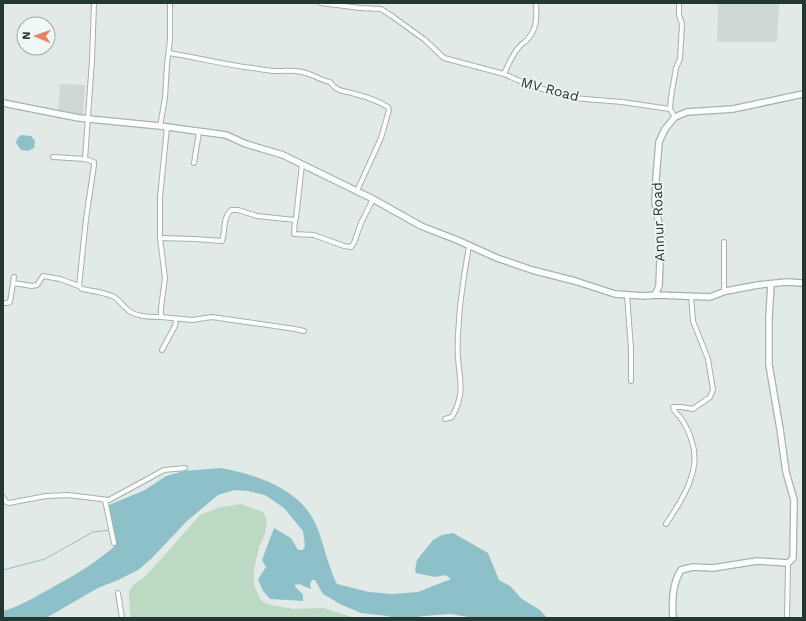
<svg xmlns="http://www.w3.org/2000/svg" width="806" height="621" viewBox="0 0 806 621" font-family="'Work Sans',sans-serif">
<rect width="100%" height="100%" fill="#e1eae6"/>
<!-- built -->
<g fill="#cfd9d4">
<polygon points="718,3 779,3 777,42 717,42"/>
<polygon points="60,84 85,85 83,115 58,111"/>
</g>
<!-- green -->
<polygon fill="#bbd9c3" points="241,504 263,512 267,519 265,534 259,547 254,569 254,585 260,599 265,603 272,605 294,609 323,608 355,618 130,618 129,592 133,585 145,577 200,515 220,507"/>
<!-- water -->
<g fill="#8ec0c9">
<polygon points="21,135 31,136 35,141 34,148 28,151 21,150 16,143 17,139"/>
<path d="M221 468C254 474 298 488 314 521 321 534 324 550 329 564 331 571 334 578 337 584L369 592 392 594 418 592 451 579 446 575 435 577 416 573 415 570 417 560 433 540 442 535 453 533 488 553 499 580 510 586 522 599 540 610 547 618H475L450 614 423 616 412 618H394L387 616 361 613 342 605 323 594 315 580H312L310 584 311 589 299 584 294 585 303 595V601L270 599 263 591 258 579 266 567 262 560 274 528 291 538 298 550H303L305 546 303 531 284 508 265 495 248 491 234 490 218 495 187 521 151 559 138 570 118 580 98 588 46 618H3V611C21 606 37 596 53 587 75 575 97 562 116 545L109 505 145 490 166 476 184 471Z"/>
</g>
<g fill="none" stroke-linecap="round" stroke-linejoin="round">
<!-- stream -->
<polyline stroke="#8ec0c9" stroke-width="1" points="3,570 45,559 93,532 110,530"/>
<defs>
<g id="street">
<polyline points="321,3 360,8 381,9 392,16 425,40 444,58 504,74"/>
<path d="M536 3C537 18 537 30 526 41 524 43 521 44 519 47 512 55 508 65 504 74L529 85 573 98 622 102 670 109 675 117"/>
<path d="M169 53C194 57 218 63 244 67 254 68 264 70 274 71 283 71 293 70 302 72 312 74 320 80 330 82 338 93 344 90 355 94 367 97 378 101 388 107L389 110 381 138 357 191"/>
<polyline points="670,109 671,97 676,68 680,59 682,24 679,15 679,3"/>
<polyline points="160,126 165,98 167,64 170,40 170,3"/>
<polyline points="167,127 160,197 160,238 165,278 161,308 161,317 192,320 212,317 295,329 304,331"/>
<polyline points="53,157 85,159 92,60 94,3"/>
<path d="M85 159 94 162V165L86 219 79 286 82 289C92 291 103 292 112 296 118 298 121 304 126 308 133 317 150 317 161 317"/>
<polyline points="194,163 199,132"/>
<polyline points="295,220 294,234 314,235 344,246 351,247 354,243 361,223 373,199"/>
<path d="M160 238 195 239 222 241C226 230 222 219 231 210H238L257 216 295 220 296 218 302 164"/>
<polyline points="13,283 32,286 37,285 43,276 60,279 79,286"/>
<polyline points="724,292 724,242"/>
<polyline points="627,295 631,349 631,381"/>
<polyline points="3,303 7,303 10,302 14,277"/>
<polyline points="162,350 175,326 176,319"/>
<path d="M445 419 452 417C465 393 460 383 458 358 457 346 458 333 459 321 460 296 465 271 469 246"/>
<polyline points="3,497 6,502 9,503 46,496 68,495 109,500 164,470 185,468"/>
<polyline points="105,500 114,543"/>
<path d="M666 524C681 502 702 470 692 442 690 434 685 424 680 417 677 414 674 412 673 407H681L693 409 710 397 713 390 708 359 693 321 691 296"/>
<polyline points="118,593 122,618"/>
<polyline points="787,618 788,563"/>
</g>
<g id="secondary">
<polyline points="3,103 79,118 160,126 226,135 246,144 283,155 373,199 421,226 457,240 497,258 532,270 575,281 615,294 645,296 655,295 710,297 726,291 758,285 787,282 803,283"/>
<polyline points="655,295 659,286 661,236 655,202 656,179 659,142 665,129 675,117 687,112 733,109 803,94"/>
<path d="M673 618C672 602 672 584 681 570L693 567 713 568 757 561 788 563 793 558 794 500 786 472 780 429 769 365V317L771 284"/>
</g>
</defs>
<!-- street casing -->
<use href="#street" stroke="#a4b1ac" stroke-width="6"/>
<!-- secondary casing -->
<use href="#secondary" stroke="#a1b4ad" stroke-width="8"/>
<!-- street -->
<use href="#street" stroke="#fff" stroke-width="4"/>
<!-- secondary -->
<use href="#secondary" stroke="#fff" stroke-width="5.5"/>
</g>
<g text-anchor="middle" stroke-width="3.5" stroke-linejoin="round" paint-order="stroke">
<!-- street labels -->
<g font-size="14" fill="#233832" stroke="#f1f7f4">
<text transform="translate(550 89) rotate(15)" y="5">MV Road</text>
<text transform="translate(658 222) rotate(-92)" y="5">Annur Road</text>
</g>
</g>
<!-- border -->
<rect width="806" height="621" fill="none" stroke="#233832" stroke-width="8"/>
<!-- north arrow -->
<g transform="translate(36 36) rotate(272)"><circle r="19" fill="#f1f7f4" stroke="#9faba6"/>
<path d="M0-3L7 15L0 10L-7 15Z" fill="#e38465"/>
<text y="-6" font-size="11" font-weight="bold" text-anchor="middle" fill="#233832">N</text>
</g>
</svg>
